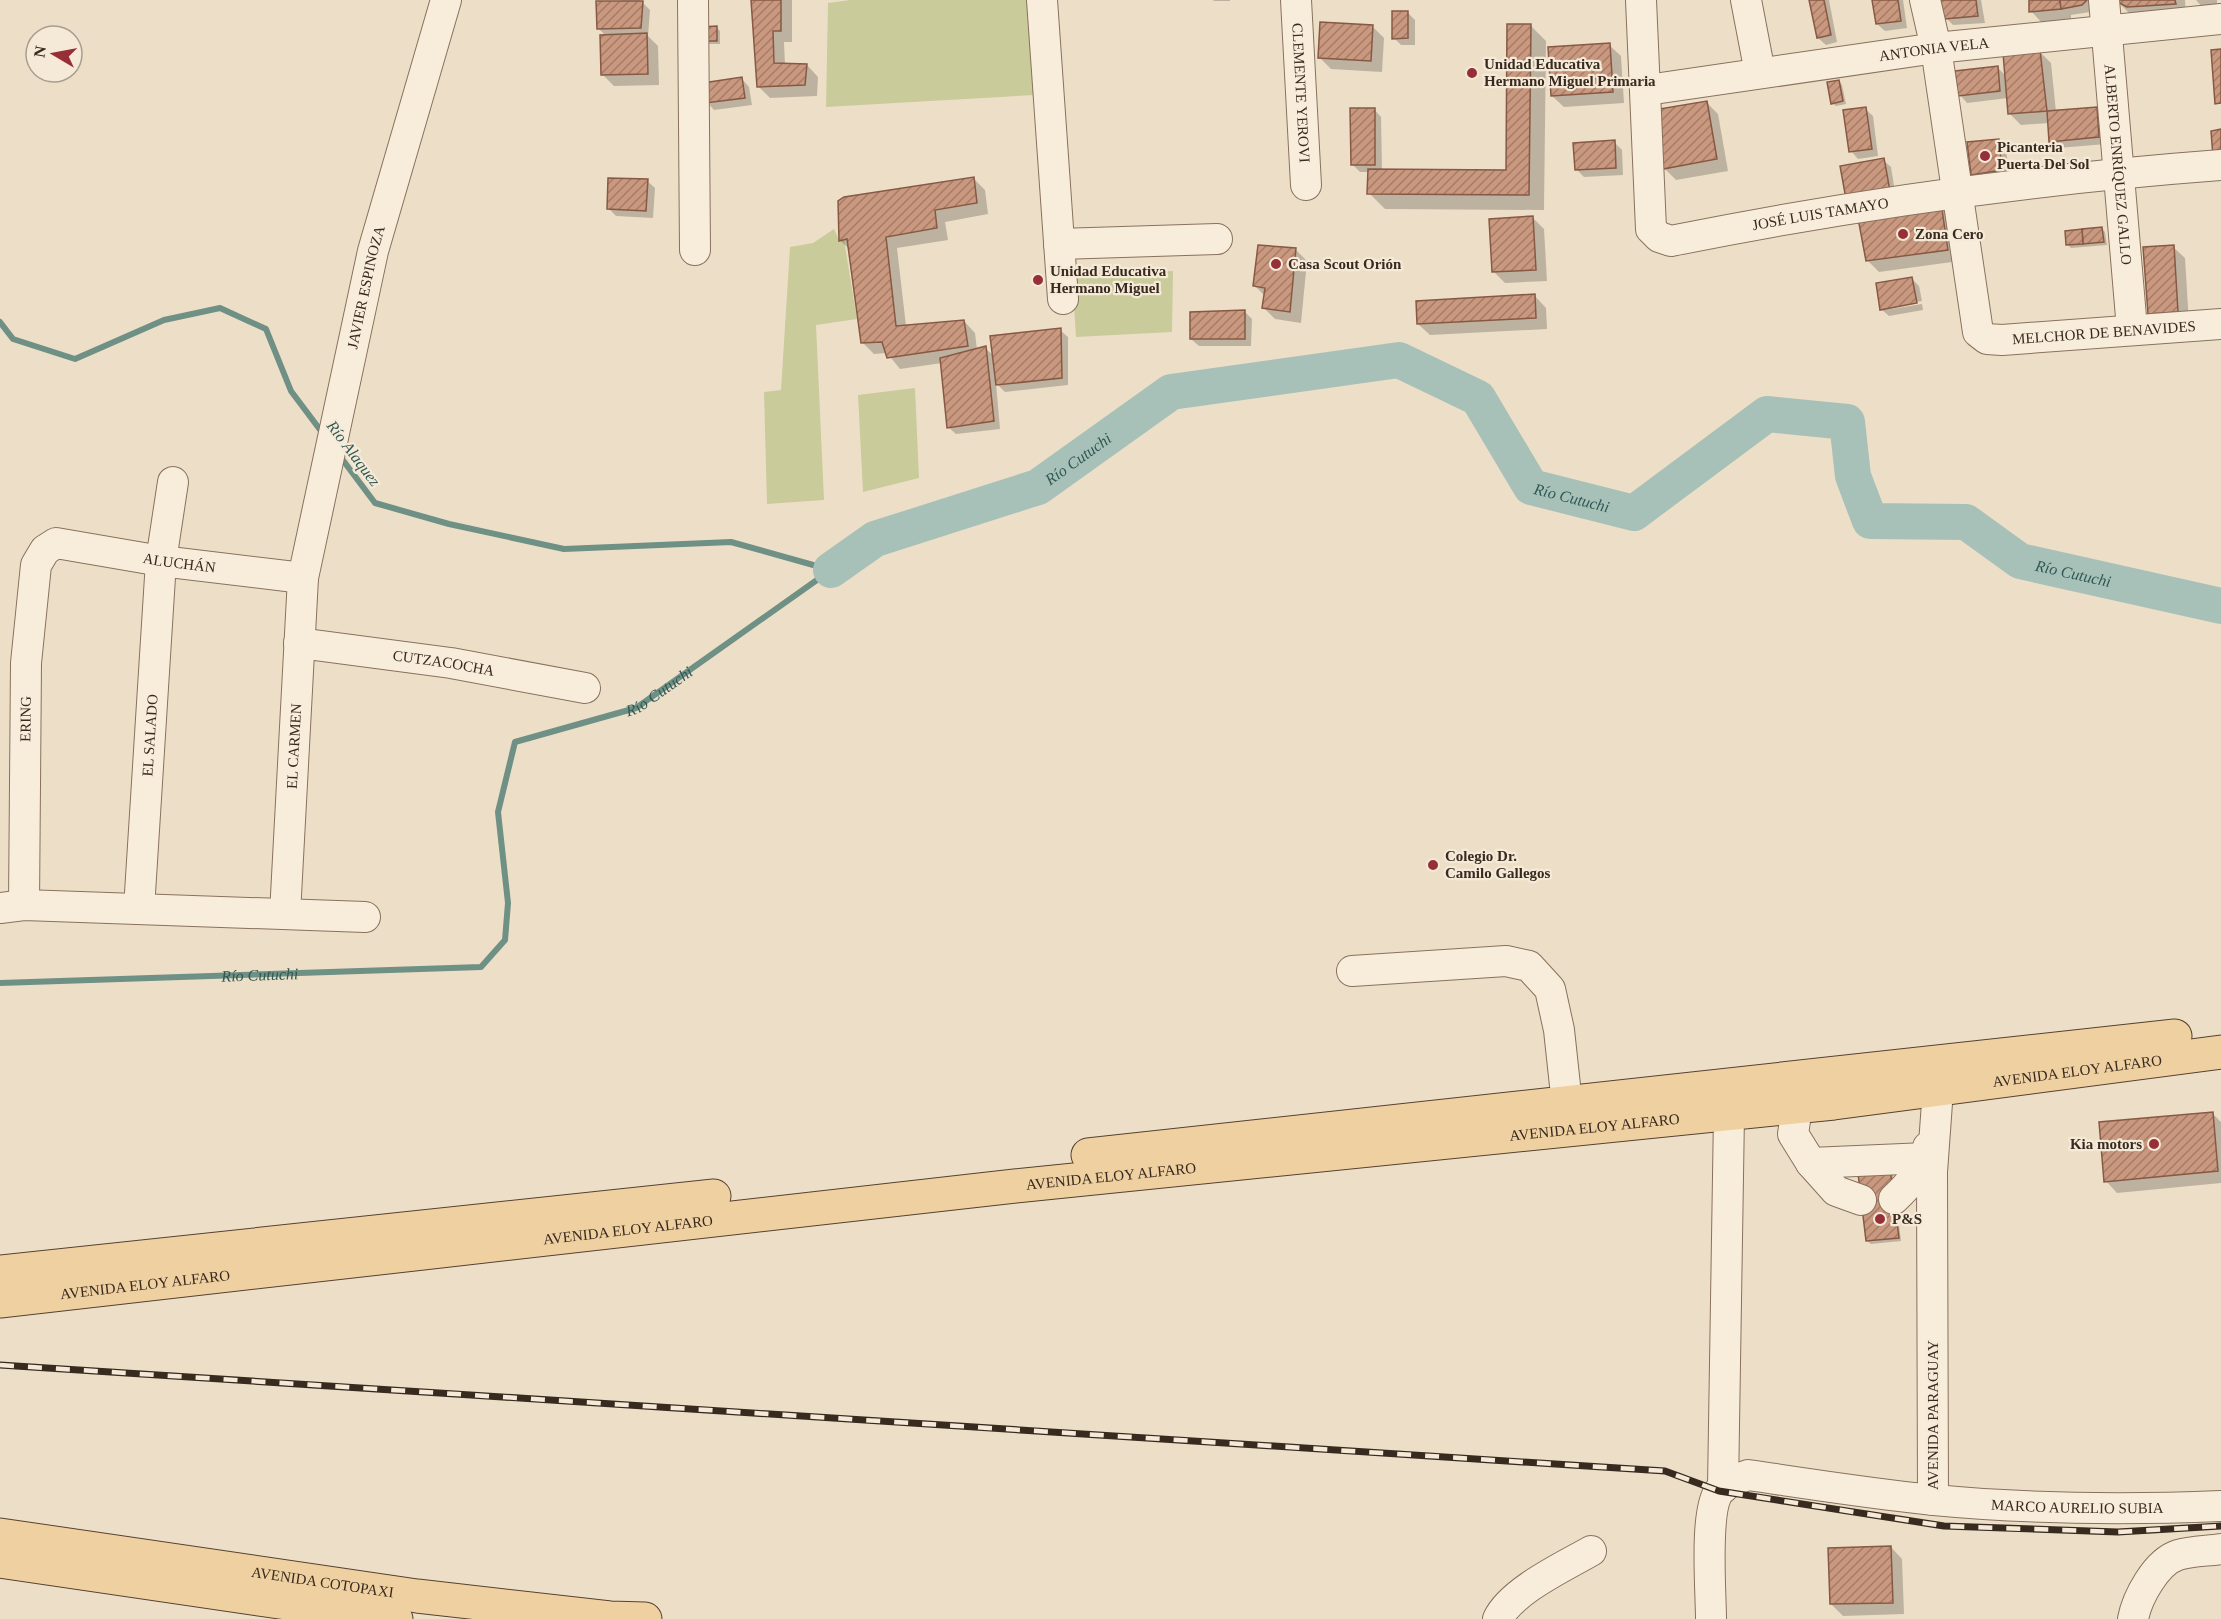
<svg xmlns="http://www.w3.org/2000/svg" width="2221" height="1619" viewBox="0 0 2221 1619" font-family="Georgia,serif">
<defs>
<pattern id="building-hatch" width="6" height="6" patternUnits="userSpaceOnUse" patternTransform="scale(1.5)"><rect width="6" height="6" fill="#ca987f"/><path d="M-1 1l2-2M0 6l6-6M5 7l2-2" fill="none" stroke="#a57c68"/></pattern>
</defs>
<rect width="100%" height="100%" fill="#eddfc7"/>
<!-- pitch -->
<g fill="#c9cb9b">
<polygon points="850,0 1027,0 1034,95 826,107 828,3"/>
<polygon points="834,229 839,240 844,240 857,319 816,325 824,500 767,504 764,392 781,390 790,247 813,243"/>
<polygon points="1173,271 1172,332 1076,337 1072,274"/>
<polygon points="915,388 919,478 863,492 858,395"/>
</g>
<!-- shadow -->
<g fill="#0003">
<polygon points="621,0 640,0 650,10 648,36 658,46 659,85 614,86 602,74 606,36 598,28"/>
<polygon points="753,0 792,0 792,42 784,42 785,65 807,65 818,77 817,96 770,98 758,86"/>
<polygon points="1213,0 1230,0 1230,1 1214,1"/>
<polygon points="1811,0 1829,0 1837,42 1826,45 1818,38"/>
<polygon points="1874,0 1903,0 1907,28 1885,31 1877,24"/>
<polygon points="1936,0 1981,0 1985,23 1953,25 1938,10"/>
<polygon points="2030,0 2094,0 2094,7 2090,12 2071,15 2071,20 2042,23 2031,11"/>
<polygon points="2116,0 2185,0 2186,15 2140,18 2128,12"/>
<polygon points="2196,0 2217,0 2217,7 2203,8"/>
<polygon points="1407,12 1415,20 1415,45 1401,45 1394,38"/>
<polygon points="1530,25 1546,41 1544,210 1385,209 1369,193 1369,172 1360,172 1353,165 1374,109 1381,117 1382,171 1507,172"/>
<polygon points="1372,26 1384,38 1382,72 1331,69 1320,58"/>
<polygon points="717,28 720,31 720,44 705,44"/>
<polygon points="1609,45 1621,56 1624,103 1564,107 1552,96"/>
<polygon points="2039,51 2051,63 2056,112 2097,109 2104,116 2106,144 2058,148 2051,141 2049,123 2021,125 2010,114 2008,98 1967,103 1960,95 1997,67 2006,76"/>
<polygon points="742,79 749,87 752,105 714,110 707,102"/>
<polygon points="1839,81 1842,85 1846,104 1836,106 1832,103"/>
<polygon points="1706,102 1718,114 1728,171 1676,180 1664,168"/>
<polygon points="1865,109 1873,116 1878,156 1858,159 1851,151"/>
<polygon points="1999,140 2006,148 2009,177 1980,182 1972,174"/>
<polygon points="1614,142 1622,150 1623,175 1584,177 1576,169"/>
<polygon points="1883,160 1891,167 1896,198 1855,206"/>
<polygon points="973,178 985,190 988,214 945,222 948,240 897,248 906,326 964,321 975,333 977,350 985,348 994,356 1060,330 1068,337 1068,385 1005,392 996,383 1000,429 956,434 948,427 942,363 900,369 887,353 874,354 862,342 850,250 840,240"/>
<polygon points="647,181 655,188 653,218 616,216 609,209"/>
<polygon points="1941,204 1953,216 1959,261 1879,272 1867,260"/>
<polygon points="1533,218 1544,229 1547,281 1505,283 1494,272"/>
<polygon points="2102,229 2105,232 2107,245 2071,248 2068,245"/>
<polygon points="2173,247 2185,258 2189,323 2161,325 2149,314"/>
<polygon points="1296,250 1307,261 1301,323 1275,319 1263,307 1265,296 1255,286"/>
<polygon points="1912,279 1919,286 1922,301 1885,307 1885,310 1922,304 1923,310 1889,316 1881,309"/>
<polygon points="1535,296 1546,308 1547,329 1430,335 1418,324"/>
<polygon points="1244,311 1252,319 1251,346 1199,346 1191,339"/>
<polygon points="2212,1113 2221,1122 2221,1183 2117,1193 2106,1181"/>
<polygon points="1892,1166 1901,1241 1871,1244 1867,1241"/>
<polygon points="1891,1547 1902,1559 1904,1614 1843,1616 1831,1604"/>
</g>
<g fill="none" stroke-linecap="round" stroke-linejoin="round">
<!-- stream -->
<g stroke="#6f9085" stroke-width="6">
<polyline points="0,322 13,339 75,359 164,320 220,308 266,329 291,391 324,435"/>
<polyline points="339,455 375,503 449,524 564,549 731,542 831,570"/>
<path id="s1" d="M0 983 481 967 505 940 508 903 498 812 515 742 636 708 831 570"/>
</g>
<!-- river -->
<path stroke="#a8c1b8" stroke-width="36" id="s2" d="M831 570 875 539 1038 487 1171 392 1399 360 1478 398 1531 487 1634 513 1767 414 1847 422 1853 476 1870 521 1966 522 2020 561 2221 606"/>
</g>
<!-- building -->
<g fill="url(#building-hatch)" stroke="#875944" stroke-width="1.5">
<polygon points="751,0 781,0 781,31 773,31 774,63 807,64 805,85 757,87"/>
<polygon points="1809,0 1824,0 1831,35 1817,38"/>
<polygon points="1872,0 1898,0 1901,21 1876,24"/>
<polygon points="1934,0 1976,0 1978,16 1944,19"/>
<polygon points="2029,0 2060,0 2061,9 2029,12"/>
<polygon points="2060,0 2087,0 2082,5 2061,9"/>
<polygon points="2175,0 2176,4 2127,7 2114,0"/>
<polygon points="596,1 643,1 641,28 597,29"/>
<polygon points="1392,11 1408,11 1408,38 1392,39"/>
<polygon points="1320,22 1373,25 1371,61 1318,58"/>
<polygon points="1507,24 1531,24 1529,195 1367,194 1368,169 1506,170"/>
<polygon points="717,26 717,41 700,41 700,27"/>
<polygon points="647,33 648,74 601,75 600,35"/>
<polygon points="1610,43 1613,92 1551,96 1548,47"/>
<polygon points="2221,49 2221,103 2215,104 2211,50"/>
<polygon points="2040,50 2047,111 2008,114 2003,53"/>
<polygon points="1998,66 2000,91 1958,96 1955,71"/>
<polygon points="742,77 745,98 705,103 703,83"/>
<polygon points="1839,80 1843,101 1831,104 1827,82"/>
<polygon points="1707,101 1717,159 1663,169 1653,110"/>
<polygon points="1866,107 1872,149 1849,152 1843,110"/>
<polygon points="2097,107 2099,137 2049,142 2047,111"/>
<polygon points="1350,108 1375,108 1375,165 1351,165"/>
<polygon points="2221,129 2221,156 2213,157 2211,131"/>
<polygon points="1999,139 2002,170 1971,175 1967,142"/>
<polygon points="1615,140 1616,168 1575,170 1573,143"/>
<polygon points="1884,158 1890,191 1846,199 1840,166"/>
<polygon points="974,177 977,203 935,210 937,228 886,237 896,326 964,320 968,346 887,358 882,342 861,343 847,239 839,241 838,201 844,197"/>
<polygon points="608,178 648,179 646,211 607,209"/>
<polygon points="1941,203 1948,250 1866,261 1858,218"/>
<polygon points="1533,216 1536,270 1492,272 1489,219"/>
<polygon points="2102,227 2104,242 2083,244 2082,229"/>
<polygon points="2082,229 2083,244 2066,245 2065,231"/>
<polygon points="1258,245 1296,248 1290,312 1262,308 1265,288 1253,286"/>
<polygon points="2174,245 2178,312 2148,314 2143,247"/>
<polygon points="1912,277 1917,303 1880,310 1876,283"/>
<polygon points="1535,294 1536,318 1417,324 1416,301"/>
<polygon points="1245,310 1245,339 1190,339 1190,312"/>
<polygon points="1061,328 1062,378 996,385 990,336"/>
<polygon points="986,346 994,421 947,428 940,358"/>
<polygon points="2213,1112 2218,1171 2104,1182 2099,1122"/>
<polygon points="1889,1161 1899,1238 1866,1241 1857,1165"/>
<polygon points="1891,1546 1893,1603 1830,1604 1828,1548"/>
</g>
<g fill="none" stroke-linecap="round" stroke-linejoin="round">
<defs>
<g id="minor">
<polyline points="693,0 695,250"/>
<polyline points="1042,0 1063,299"/>
<path id="s3" d="M1296 0 1306 185"/>
<path id="s4" d="M1641 0 1651 229 1659 237 1671 241C1855 204 2034 179 2221 165"/>
<polyline points="1746,0 1760,73"/>
<path id="s5" d="M1925 0 1936 48 1978 332 1987 339 2002 340 2221 324"/>
<path id="s6" d="M2104 0 2132 329"/>
<path id="s7" d="M1647 90 1936 48 2221 19"/>
<polyline points="1059,244 1217,239"/>
<path id="s8" d="M299 643 451 663 585 688"/>
<path id="s9" d="M24 905 26 663 36 565 45 550 56 543 161 561 303 578"/>
<polyline points="0,908 24,905 365,917"/>
<path id="s10" d="M139 909 161 561 173 482"/>
<path id="s11" d="M285 914 303 578 373 251 446 0"/>
<polyline points="1352,971 1506,961 1529,966 1550,989 1559,1030 1567,1104"/>
<polyline points="1797,1107 1793,1134 1811,1163 1836,1191 1861,1200"/>
<polyline points="1811,1163 1926,1158"/>
<path d="M1894 1199C1910 1184 1923 1169 1928 1147"/>
<polyline points="1723,1488 1729,1114"/>
<polyline points="1933,1500 1932,1172 1938,1089"/>
<path d="M1498 1619C1511 1591 1565 1566 1591 1551"/>
<path id="s12" d="M1711 1619C1711 1592 1704 1509 1720 1490 1727 1482 1737 1479 1748 1475 1810 1484 1872 1494 1934 1500 2029 1509 2125 1510 2221 1506"/>
<path d="M2133 1619C2137 1598 2156 1562 2178 1555 2191 1551 2208 1551 2221 1549"/>
</g>
<g id="major">
<polyline points="1088,1155 2175,1036"/>
<polyline points="0,1272 714,1196"/>
<path id="s13" d="M0 1301 1015 1186 1834 1103 2221 1052"/>
<path id="s14" d="M0 1535 417 1596 610 1618 645 1619"/>
<polyline points="0,1561 396,1619"/>
</g>
</defs>
<!-- minor casing -->
<use href="#minor" stroke="#88715d" stroke-width="32"/>
<!-- major casing -->
<use href="#major" stroke="#574031" stroke-width="35"/>
<!-- minor -->
<use href="#minor" stroke="#f8eddb" stroke-width="30"/>
<!-- major -->
<use href="#major" stroke="#eed0a1" stroke-width="33"/>
<defs>
<polyline id="rail" points="0,1365 1665,1471 1719,1491 1944,1526 2118,1532 2221,1526"/>
</defs>
<!-- rail casing -->
<use href="#rail" stroke="#392a20" stroke-width="7"/>
<!-- rail -->
<use href="#rail" stroke="#f5ead7" stroke-width="4.5" stroke-dasharray="14" stroke-linecap="butt"/>
</g>
<!-- markers -->
<g fill="#962f37" stroke="#f5ead7" stroke-width="2">
<circle cx="1472" cy="73" r="6"/>
<circle cx="1985" cy="156" r="6"/>
<circle cx="1903" cy="234" r="6"/>
<circle cx="1276" cy="264" r="6"/>
<circle cx="1038" cy="280" r="6"/>
<circle cx="1433" cy="865" r="6"/>
<circle cx="2154" cy="1144" r="6"/>
<circle cx="1880" cy="1219" r="6"/>
</g>
<g text-anchor="middle" stroke-width="4.5" stroke-linejoin="round" paint-order="stroke">
<!-- street labels -->
<g font-size="15" fill="#392a20" stroke="#f5ead7">
<text dy="5" stroke="none"><textPath href="#s7" startOffset="290">ANTONIA VELA</textPath></text>
<text dy="5" stroke="none"><textPath href="#s3" startOffset="93">CLEMENTE YEROVI</textPath></text>
<text dy="5" stroke="none"><textPath href="#s6" startOffset="165">ALBERTO ENRÍQUEZ GALLO</textPath></text>
<text dy="5" stroke="none"><textPath href="#s4" startOffset="405">JOSÉ LUIS TAMAYO</textPath></text>
<text dy="5" stroke="none"><textPath href="#s11" startOffset="634">JAVIER ESPINOZA</textPath></text>
<text dy="5" stroke="none"><textPath href="#s5" startOffset="465">MELCHOR DE BENAVIDES</textPath></text>
<text dy="5" stroke="none"><textPath href="#s9" startOffset="496">ALUCHÁN</textPath></text>
<text dy="5" stroke="none"><textPath href="#s8" startOffset="146">CUTZACOCHA</textPath></text>
<text dy="5" stroke="none"><textPath href="#s9" startOffset="186">ERING</textPath></text>
<text dy="5" stroke="none"><textPath href="#s10" startOffset="174">EL SALADO</textPath></text>
<text dy="5" stroke="none"><textPath href="#s11" startOffset="168">EL CARMEN</textPath></text>
<text dy="5" stroke="none"><textPath href="#s13" startOffset="2090">AVENIDA ELOY ALFARO</textPath></text>
<text dy="5" stroke="none"><textPath href="#s13" startOffset="1604">AVENIDA ELOY ALFARO</textPath></text>
<text dy="5" stroke="none"><textPath href="#s13" startOffset="1118">AVENIDA ELOY ALFARO</textPath></text>
<text dy="5" stroke="none"><textPath href="#s13" startOffset="632">AVENIDA ELOY ALFARO</textPath></text>
<text dy="5" stroke="none"><textPath href="#s13" startOffset="146">AVENIDA ELOY ALFARO</textPath></text>
<text transform="translate(1933 1415) rotate(-90)" y="5">AVENIDA PARAGUAY</text>
<text dy="5" stroke="none"><textPath href="#s12" startOffset="494">MARCO AURELIO SUBIA</textPath></text>
<text dy="5" stroke="none"><textPath href="#s14" startOffset="326">AVENIDA COTOPAXI</textPath></text>
</g>
<!-- poi labels -->
<g font-size="15" font-weight="bold" fill="#392a20" stroke="#f5ead7" text-anchor="start">
<text x="1484" y="69">Unidad Educativa<tspan x="1484" dy="17">Hermano Miguel Primaria</tspan></text>
<text x="1997" y="152">Picanteria<tspan x="1997" dy="17">Puerta Del Sol</tspan></text>
<text x="1915" y="239">Zona Cero</text>
<text x="1288" y="269">Casa Scout Orión</text>
<text x="1050" y="276">Unidad Educativa<tspan x="1050" dy="17">Hermano Miguel</tspan></text>
<text x="1445" y="861">Colegio Dr.<tspan x="1445" dy="17">Camilo Gallegos</tspan></text>
<text x="2142" y="1149" text-anchor="end">Kia motors</text>
<text x="1892" y="1224">P&amp;S</text>
</g>
<!-- water labels -->
<g font-size="16" font-style="italic" fill="#305853" stroke="#f5ead7">
<text transform="translate(354 453) rotate(53)" y="6">Río Alaquez</text>
<text dy="6" stroke="none"><textPath href="#s2" startOffset="274">Río Cutuchi</textPath></text>
<text dy="6" stroke="none"><textPath href="#s2" startOffset="852">Río Cutuchi</textPath></text>
<text dy="6" stroke="none"><textPath href="#s2" startOffset="1482">Río Cutuchi</textPath></text>
<text dy="6" stroke="none"><textPath href="#s1" startOffset="872">Río Cutuchi</textPath></text>
<text dy="6" stroke="none"><textPath href="#s1" startOffset="260">Río Cutuchi</textPath></text>
</g>
</g>
<!-- north arrow -->
<g transform="translate(54 54) rotate(280)"><circle r="28" fill="#f5ead7" stroke="#aa9d8e" stroke-width="1.5"/>
<path d="M0-4.5L10 22L0 15L-10 22Z" fill="#962f37"/>
<text y="-9" font-size="16" font-weight="bold" text-anchor="middle" fill="#392a20">N</text>
</g>
</svg>
